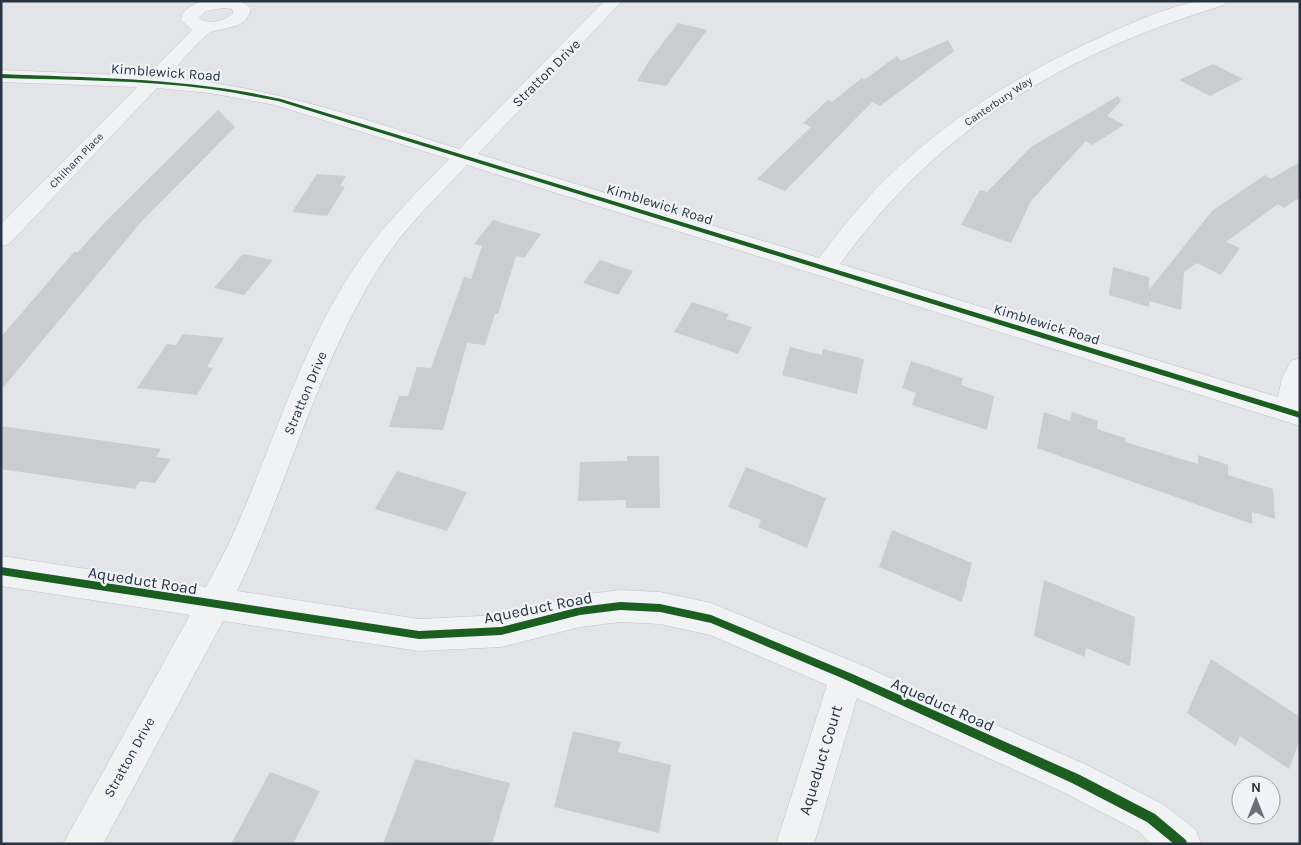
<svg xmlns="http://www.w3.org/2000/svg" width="1301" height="845" viewBox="0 0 1301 845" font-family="Karla,sans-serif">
<rect width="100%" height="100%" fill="#e2e4e7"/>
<!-- building -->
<g fill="#cacccf">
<polygon points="678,23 707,30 666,86 637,81 649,61"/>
<polygon points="948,40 954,51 880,106 872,102 785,191 757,179 811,127 803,123 828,100 832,102 862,78 864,80 897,56 901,61"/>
<polygon points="1213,64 1243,79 1210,96 1179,80"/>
<polygon points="1118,96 1121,101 1107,116 1124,125 1092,145 1086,141 1031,201 1011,243 961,225 980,190 987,192 1031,147"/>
<polygon points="218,110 235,127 142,221 1,390 1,337 74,252 78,252 105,222"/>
<polygon points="1300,162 1300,197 1284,208 1278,204 1226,242 1240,248 1221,275 1197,263 1184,272 1181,310 1149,301 1149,307 1109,295 1113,267 1149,277 1149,290 1212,211 1265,175 1271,179"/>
<polygon points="317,174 346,176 340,186 345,187 327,216 292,212"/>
<polygon points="493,220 541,234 524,258 516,256 498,314 495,314 485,345 467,343 443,430 389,427 399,396 408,396 417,367 431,368 464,277 471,279 482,246 474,244"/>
<polygon points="243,254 273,260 244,295 214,288"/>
<polygon points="600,260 633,271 618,295 583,283"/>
<polygon points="692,302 729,314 726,319 752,327 738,354 674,332"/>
<polygon points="183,334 224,338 207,367 213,368 197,395 137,388 167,344 176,345"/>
<polygon points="790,347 822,355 823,349 864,359 857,394 782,375"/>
<polygon points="911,361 963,378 961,385 994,396 987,430 912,405 916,393 902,388"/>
<polygon points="1044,412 1070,421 1072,412 1098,421 1097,429 1125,438 1125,442 1198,464 1198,455 1228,465 1228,475 1273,489 1275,519 1252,512 1252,524 1037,448"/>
<polygon points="1,426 161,449 156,457 171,459 155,483 140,481 135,489 1,469"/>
<polygon points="627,456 659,456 660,508 626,508 626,500 578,501 580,462 627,461"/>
<polygon points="746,467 826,498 807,548 758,527 761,520 728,507"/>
<polygon points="397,471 467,492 447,531 375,509"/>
<polygon points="892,530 972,563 962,602 879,567"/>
<polygon points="1044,580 1135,617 1130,666 1086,648 1085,657 1034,636"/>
<polygon points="1211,659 1300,717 1300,739 1289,769 1240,736 1236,746 1187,713"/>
<polygon points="573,731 621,742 618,752 671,765 659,833 554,807"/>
<polygon points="415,759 510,783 492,844 383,844"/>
<polygon points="270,772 320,791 293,844 231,844"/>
</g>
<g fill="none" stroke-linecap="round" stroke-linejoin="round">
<defs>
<path id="street" d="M203 1H241L251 8C247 30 227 26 211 32 203 35 175 69 167 78 268 85 363 119 459 149L604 1H622L478 154 819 258C835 238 850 217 867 199 932 128 1016 75 1103 36 1131 23 1169 6 1200 1 1208 0 1218 1 1226 1L1224 5C1062 55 941 126 840 264L1278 397 1282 378 1291 361 1300 358V426L467 165C436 198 402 230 378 269 316 369 288 485 237 591L419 619 501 615 580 595 620 590 660 592 711 603 859 664 1089 766 1164 805 1196 830 1201 844H1152L1138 831 1063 792 857 698 814 844H776L827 685 710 635 660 624 620 622 580 627 501 647 419 651 223 621 103 844H63L190 615 1 586V556L206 587C216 568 227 549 235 530 276 437 304 338 363 255 388 220 419 190 449 159L275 105 210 93 157 88 9 244 1 246V224L137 87 1 82V70L147 76 192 30 181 20C182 9 194 4 203 1ZM223 8 232 9 233 13C225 21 209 26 199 18L206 11Z"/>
</defs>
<!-- street casing -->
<use href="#street" stroke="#c0c2c5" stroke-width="1"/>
<!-- street -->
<use href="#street" fill="#f1f2f4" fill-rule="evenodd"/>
<defs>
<g id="cycleway">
<path d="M1 74C95 78 189 78 281 99L1300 412V418L278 101C255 97 233 92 210 89 141 80 71 80 1 78Z"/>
<polygon points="1,567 419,631 501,627 580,607 620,602 660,604 711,615 850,673 1080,775 1155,814 1186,840 1187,844 1174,844 1147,822 1072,783 844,679 711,623 660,612 620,610 580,615 501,635 419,639 1,575"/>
</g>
</defs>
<!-- cycleway casing -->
<use href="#cycleway" stroke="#eff3f7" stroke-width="3"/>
<!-- cycleway -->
<use href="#cycleway" fill="#1b5e20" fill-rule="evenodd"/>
</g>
<g text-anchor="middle" stroke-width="4.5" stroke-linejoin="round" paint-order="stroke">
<!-- far-street labels -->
<g font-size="11" fill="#283341" stroke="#eff3f7">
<text transform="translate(998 101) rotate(-34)" y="4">Canterbury Way</text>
<text transform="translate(76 160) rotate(-46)" y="4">Chilham Place</text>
</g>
<!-- street labels -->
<g font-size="14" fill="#283341" stroke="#eff3f7">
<text transform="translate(166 72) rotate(4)" y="5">Kimblewick Road</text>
<text transform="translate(546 73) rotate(-45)" y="5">Stratton Drive</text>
<text transform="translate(660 204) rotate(17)" y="5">Kimblewick Road</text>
<text transform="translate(1047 324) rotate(17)" y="5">Kimblewick Road</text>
<text transform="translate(305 393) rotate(-67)" y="5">Stratton Drive</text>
<text transform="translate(129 757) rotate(-61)" y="5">Stratton Drive</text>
</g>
<!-- near-street labels -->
<g font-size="16" fill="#283341" stroke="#eff3f7">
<text transform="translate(143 580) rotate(9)" y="6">Aqueduct Road</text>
<text transform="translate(538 607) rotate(-11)" y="6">Aqueduct Road</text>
<text transform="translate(943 704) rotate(24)" y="6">Aqueduct Road</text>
<text transform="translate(820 760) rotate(-73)" y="6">Aqueduct Court</text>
</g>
</g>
<!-- border -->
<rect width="1301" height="845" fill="none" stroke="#283341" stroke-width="5"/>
<!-- north arrow -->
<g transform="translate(1256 800)"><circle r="24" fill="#eff3f7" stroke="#9fa6ae"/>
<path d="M0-4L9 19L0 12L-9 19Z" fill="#69717b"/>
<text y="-8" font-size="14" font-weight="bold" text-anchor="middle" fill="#283341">N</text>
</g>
</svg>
